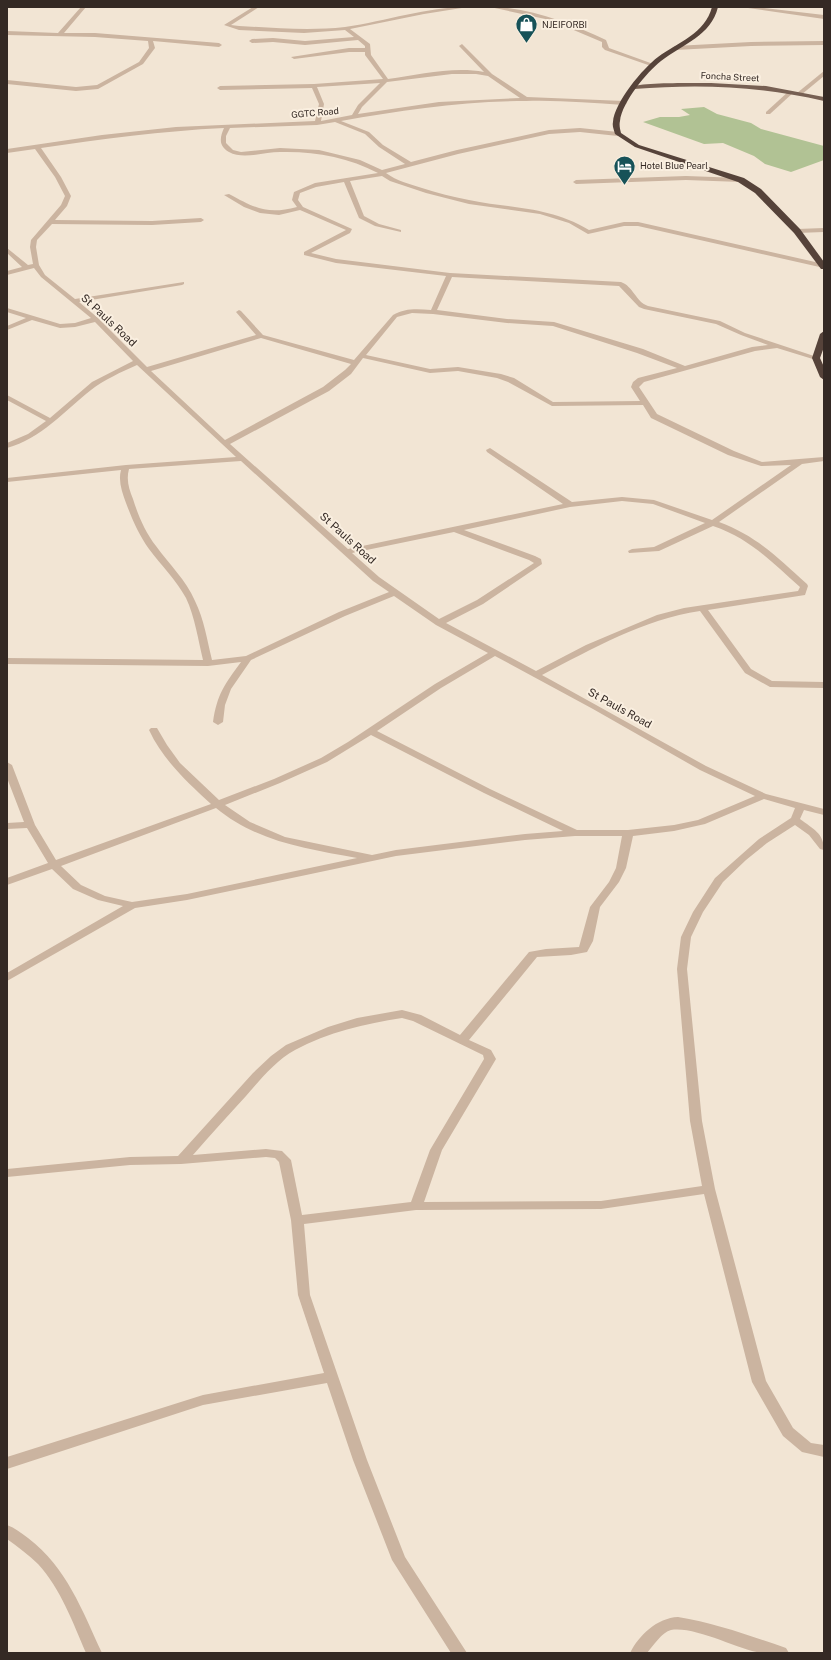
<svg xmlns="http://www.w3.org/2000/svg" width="831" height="1660" viewBox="0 0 831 1660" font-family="'Public Sans',sans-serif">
<rect width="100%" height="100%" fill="#f2e5d4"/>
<!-- green -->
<polygon fill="#b1c294" points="704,107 717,114 751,123 761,129 824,146 824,160 791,172 765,164 754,156 723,143 704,144 643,122 660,117 679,117 690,115 681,109"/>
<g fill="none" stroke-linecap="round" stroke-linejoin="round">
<!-- minor -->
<g fill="#cbb4a0" fill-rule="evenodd">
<polygon points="81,7 86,7 64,33 95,33 219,43 222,45 219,47 153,41 155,48 143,64 98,89 76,91 7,84 7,80 76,87 97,85 139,62 149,48 148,41 95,37 7,35 7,31 58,33"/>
<path d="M253 7H259L231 25 239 26C275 28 310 31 345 27 387 21 426 7 468 7L424 14 350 29 370 44 371 55 388 79C419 75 453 66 484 72L460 47 459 46 462 44 492 74 527 97 624 101 627 103 624 105C591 103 559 100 526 101 464 101 402 110 341 121L369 132 383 145 411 162 457 150 549 130 580 128 618 132 621 134 618 136 580 132 549 134 458 154 386 173C397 181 409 184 422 188 437 193 453 197 469 200 513 209 548 206 589 230L624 222H638L824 264V268L638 226H624L588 234 569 223 540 214 469 204 426 193 390 181 382 176 350 181 364 216 379 224 401 230V232L375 226 359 218 344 182 316 187 300 193 298 200 303 207 352 229 350 233 311 253 336 259 450 273 621 282C633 286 636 302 648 306L720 321 745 333 820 358 816 360 777 348 755 351 644 382 639 387 657 414 734 451 762 462 824 457V461L802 464 719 522C757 536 778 558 807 584L808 586 805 595 708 610 751 669 772 681 824 682V688L770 687 745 673 700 611C644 619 592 649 542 675L706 766 766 794 824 809V815L804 810 800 819C813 829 824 833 824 850L820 849 809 835 795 825 767 843 746 860 723 882 703 912 691 937 687 969 702 1121 715 1189 766 1381 793 1428 811 1443 824 1445V1457L802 1452 783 1436 752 1382 704 1194 601 1209 416 1210 304 1224 310 1295 367 1460 405 1557 467 1653H451L392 1560 353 1460 327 1383 203 1405 7 1469V1457L203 1395 324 1373 298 1295 291 1220 279 1162 275 1158 266 1157 181 1164 130 1165 7 1177V1169L130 1157 178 1156 253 1073 271 1056 286 1045 328 1027 357 1018 402 1010 421 1015 460 1035 529 952 546 949 579 947 590 907 609 882 616 868 622 836H575L525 840 396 856 187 900 135 908 7 981V973L123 906 98 900 73 889 52 869 7 885V878L48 863 27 828 7 829V823L24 822 7 778V762L12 765 35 825 56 860 211 804C187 782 163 760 149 730L151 728H157L167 745 180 763 219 800 274 779 321 758 348 742 435 684 488 653 436 625 394 596 345 616 251 660 231 689 225 705 223 722 218 725 213 722C217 694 225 684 241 662L208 666 7 664V658L203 660C198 640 195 617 186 598 176 580 161 565 149 549 139 535 132 519 126 503 122 492 118 481 121 470L7 482V478L126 465 236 457 137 365C121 372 104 380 91 390 64 411 41 439 7 448V443L28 434 46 421 7 400V395L50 418 92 382 133 361 95 322 75 327 60 328 32 320 7 330V326L26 318 7 312V308L60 324 75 323 91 318 41 277 34 268 7 275V271L22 267 7 253V248L28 265 33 264 30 247 31 240 61 205 65 196 55 177 35 149 7 153V149L102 135 176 127 315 121 319 104 312 88 220 90 217 88 220 86 314 84 383 79 365 55V52H349L294 59 291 57 349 48H365V46L358 40 305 45 273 42 252 43 249 41 252 39 273 38 305 41 354 37 345 30 304 33 239 30 224 25ZM452 74H476L488 76 520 98 439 102 358 114 362 107 387 82ZM380 83 358 105 352 115 321 121 324 104 317 87ZM335 122 365 134 379 147 405 164 382 170 360 160 319 150 280 148 241 152 233 150 226 143V136L230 128 317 125ZM224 128C220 137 218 146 229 152 243 160 264 152 280 152 314 151 348 157 378 173L315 183 294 192 292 200 297 207C267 215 255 208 229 194L224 195 244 207 260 213 279 215 300 210 346 230 304 252V255L336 263 446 276 431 310C417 309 405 308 393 315L354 360 263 335 241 311 239 310 236 312 256 335 147 367 98 318 79 302 182 285 184 284V282L75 299 45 275 39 265 36 247 37 240 52 224 152 225 201 222 204 220 201 218 152 221 55 220 67 206 71 196 61 177 41 148C102 139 162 131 224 128ZM452 277 619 286 639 307 644 309 716 324 741 335 768 345 752 347 685 366 643 349 554 322 507 319 437 310ZM412 313 433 314 507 323 553 326 637 353 677 368 638 378 633 382 631 387 640 401 553 402 514 378 501 374 458 367 430 369 366 355 397 317ZM261 338 351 364 345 370 323 387 225 440 151 371ZM363 358 430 373 458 371 497 378 508 382 552 406 643 405 651 418 728 455 761 466 791 465 712 520 654 500 622 497 572 502 490 448 486 450 487 452 563 504 348 549 230 444 329 391 351 374ZM241 461 373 581 389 592 339 612 246 656 212 660C207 640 204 619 195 601 186 580 169 564 156 546 145 532 138 515 133 499 129 489 126 480 129 469ZM622 501 653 504 705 523 654 547 632 549 628 551 629 553 659 551 713 526C751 539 770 561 800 587L798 591 684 608 657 615 586 645 536 671 446 623 483 604 542 564 541 559 535 556 464 530 570 507ZM454 532 529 560 534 563 477 600 439 619 379 577 352 553ZM495 656 593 709 700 770 755 796 698 820 674 825 628 830H577L490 789 377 731 441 688ZM371 735 484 793 563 831 525 834 396 850 372 855 285 837 250 822 225 805 280 783 327 762ZM764 799 795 808 791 818 759 839 715 878 693 912 681 937 677 969 690 1121 702 1186 601 1201 424 1202 442 1150 496 1059 491 1050 469 1040 537 957 571 955 587 952 593 941 600 907 619 882 626 868 633 836 674 831 705 824ZM216 808C257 842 307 849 357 858L187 894 132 902 105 896 81 885 61 866ZM402 1018 413 1021 483 1055 484 1059 430 1150 411 1202 302 1215 291 1160 282 1151 266 1149 193 1155C210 1135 228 1116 246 1096 260 1080 275 1061 295 1050 328 1032 365 1024 402 1018Z"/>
<path d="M490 7C529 7 571 24 606 40L609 48 656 65 651 66 605 50 602 47V42L550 20Z"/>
<polygon points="741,7 755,7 824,15 824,19"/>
<polygon points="824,41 824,45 751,46 675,50 672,48 675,46 751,42"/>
<polygon points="824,71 824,76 801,95 797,95 797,93"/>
<polygon points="789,91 794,92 770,114 766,114 766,112"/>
<polygon points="686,176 741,178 744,180 741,182 686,180 576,184 573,182 576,180"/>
<polygon points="824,228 824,232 797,233 794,231 797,229"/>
<path d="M7 1525C15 1528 21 1533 28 1538 67 1568 82 1610 102 1653H86C73 1623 61 1589 38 1564 29 1555 18 1547 7 1539Z"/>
<path d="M678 1617C715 1623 751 1636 786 1648L789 1653C780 1653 769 1654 761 1653 737 1649 695 1626 671 1630 662 1632 653 1646 647 1653H630C639 1635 657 1618 678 1617Z"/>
</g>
<!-- major -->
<path fill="#776053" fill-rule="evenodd" d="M711 83 766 86 824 97V101C760 86 700 84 634 89L631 87C640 82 697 83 711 83Z"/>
<!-- highway -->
<g fill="#56433a" fill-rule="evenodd">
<path d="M712 7H718C711 36 683 44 661 61 647 72 622 102 620 121 619 125 620 129 621 133L639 145 744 178 761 189 800 229 824 262V269H821L794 233 755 193 738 182 635 147 615 134C614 130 612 126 613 122 614 103 643 68 658 57 678 42 705 34 712 7Z"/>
<polygon points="824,331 824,347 820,358 824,367 824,380 820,377 812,358 820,334"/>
</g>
</g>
<!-- icons -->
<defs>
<symbol id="shop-pin" viewBox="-11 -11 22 30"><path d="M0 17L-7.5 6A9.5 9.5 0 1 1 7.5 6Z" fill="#175258" stroke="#faefe0"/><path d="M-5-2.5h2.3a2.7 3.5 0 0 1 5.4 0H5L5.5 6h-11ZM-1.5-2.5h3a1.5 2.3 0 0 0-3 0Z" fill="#fff"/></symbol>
<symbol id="hotel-pin" viewBox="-11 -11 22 30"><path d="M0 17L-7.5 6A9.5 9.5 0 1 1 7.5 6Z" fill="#175258" stroke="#faefe0"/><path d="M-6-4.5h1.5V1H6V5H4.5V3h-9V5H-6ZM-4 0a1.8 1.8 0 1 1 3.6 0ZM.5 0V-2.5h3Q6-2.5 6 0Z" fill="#fff"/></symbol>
</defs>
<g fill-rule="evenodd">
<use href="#shop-pin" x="514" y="12" width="25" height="34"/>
<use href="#hotel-pin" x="612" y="154" width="25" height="34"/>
</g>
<g text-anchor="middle" stroke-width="4" stroke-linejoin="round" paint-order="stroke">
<!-- far-poi labels -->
<g font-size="9" fill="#342924" stroke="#faefe0" text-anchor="start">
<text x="542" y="28">NJEIFORBI</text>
<text x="640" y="169">Hotel Blue Pearl</text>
</g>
<!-- far-street labels -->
<g font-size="9" fill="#342924" stroke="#faefe0">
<text transform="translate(730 77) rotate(3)" y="3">Foncha Street</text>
<text transform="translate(315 113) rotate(-5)" y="3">GGTC Road</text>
</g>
<!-- street labels -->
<g font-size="11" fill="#342924" stroke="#faefe0">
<text transform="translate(109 320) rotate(43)" y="4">St Pauls Road</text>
<text transform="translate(348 538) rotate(42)" y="4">St Pauls Road</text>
<text transform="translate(620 708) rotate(29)" y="4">St Pauls Road</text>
</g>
</g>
<!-- border -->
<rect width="831" height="1660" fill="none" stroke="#342924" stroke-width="16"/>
</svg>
